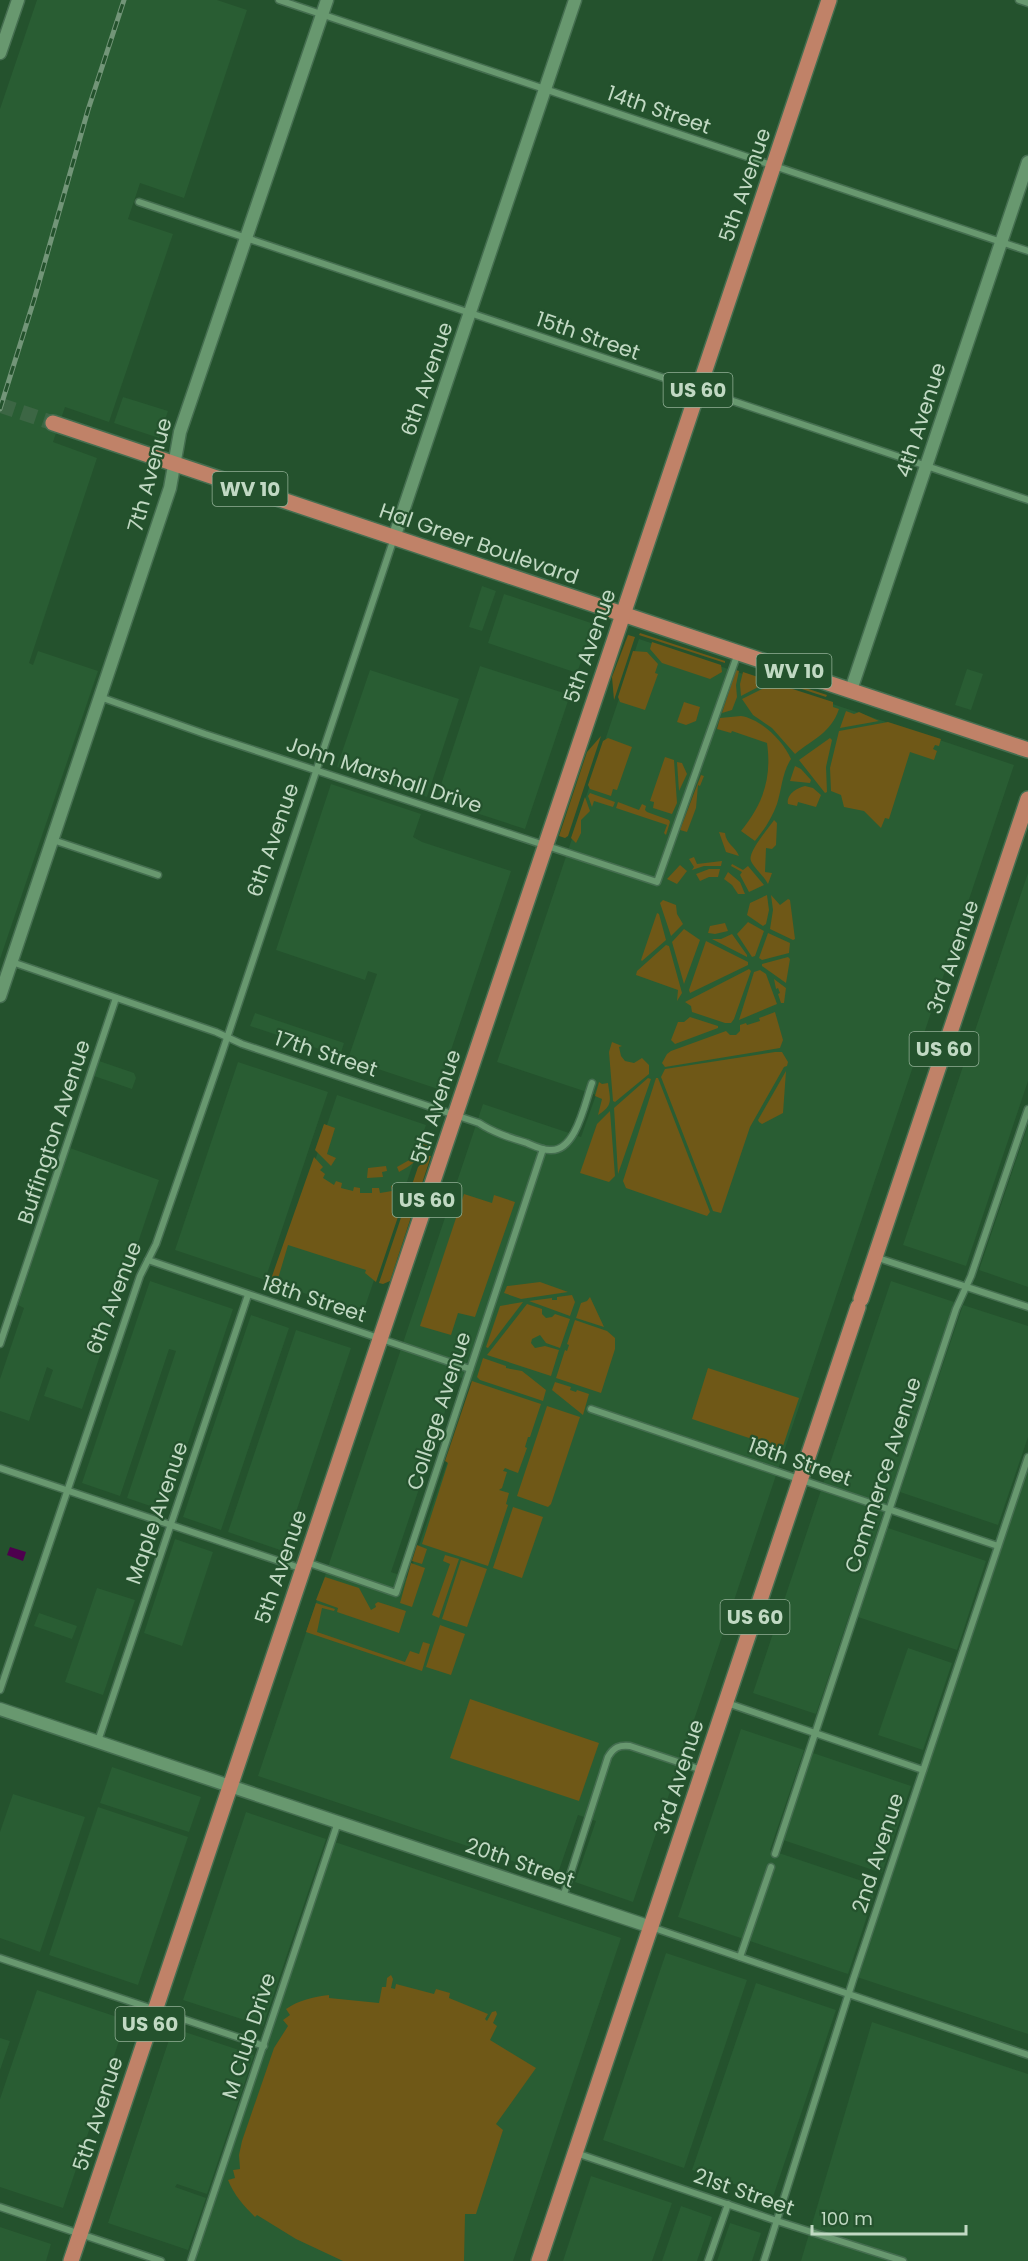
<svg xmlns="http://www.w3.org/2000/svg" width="1028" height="2261" viewBox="0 0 1028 2261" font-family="Poppins,sans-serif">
<rect width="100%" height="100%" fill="#24522d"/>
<!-- built -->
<g fill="#295d33" fill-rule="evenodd">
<polygon points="37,0 217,0 247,10 184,198 140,183 128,219 173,234 109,422 65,407 53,442 97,458 29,663 33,665 38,651 98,671 0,959 0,109"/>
<polygon points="123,397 168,411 159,438 114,423"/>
<polygon points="482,586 496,591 482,631 469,627"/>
<polygon points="504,594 594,624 577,673 488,643"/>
<path d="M639 639 1014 765 633 1902 575 1882 596 1821 578 1815 557 1876 258 1776 483 1104 581 1137 596 1095 497 1062ZM457 1376 474 1383 408 1578 391 1572Z"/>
<polygon points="480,666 570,695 525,829 436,800"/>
<polygon points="967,669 983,674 971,710 955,705"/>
<polygon points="370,670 459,699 427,797 337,767"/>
<polygon points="331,784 421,814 413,837 422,842 511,871 438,1089 348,1059 377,974 368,971 365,980 276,950"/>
<polygon points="1028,873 1028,1081 966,1266 903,1245"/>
<polygon points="255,1013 344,1043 340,1056 250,1026"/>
<polygon points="99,1061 134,1073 136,1078 132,1089 94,1076"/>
<polygon points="238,1062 328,1092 265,1280 175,1250"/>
<polygon points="337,1095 426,1125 363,1313 274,1283"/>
<polygon points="1028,1125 1028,1287 979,1270"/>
<polygon points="70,1148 159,1180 82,1409 44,1396 53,1370 47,1367 29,1421 0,1411 0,1379 24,1308 18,1305"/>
<polygon points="150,1281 233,1309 165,1511 127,1498 176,1351 169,1349 120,1496 82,1483"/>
<polygon points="891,1281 954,1302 816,1714 753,1693"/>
<polygon points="963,1305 1028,1326 1028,1437 998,1525 900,1492"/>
<polygon points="251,1315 289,1328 221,1530 183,1517"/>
<polygon points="296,1330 351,1348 283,1551 228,1532"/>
<polygon points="1028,1467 1028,2034 857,1977"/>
<polygon points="888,1528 986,1561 957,1650 858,1617"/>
<polygon points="175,1539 213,1552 182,1646 144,1633"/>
<polygon points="97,1588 135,1600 103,1695 65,1682"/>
<polygon points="39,1613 77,1626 72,1639 34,1626"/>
<polygon points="908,1648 952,1663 923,1750 878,1735"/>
<polygon points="741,1729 804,1750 770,1850 877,1886 848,1974 678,1917"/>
<polygon points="813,1753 911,1786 882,1873 783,1840"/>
<polygon points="112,1767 201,1797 189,1832 100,1803"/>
<polygon points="13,1794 85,1817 40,1952 0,1938 0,1832"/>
<polygon points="98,1807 188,1837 138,1985 49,1955"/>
<polygon points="246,1812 326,1839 263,2026 183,2000"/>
<polygon points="335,1842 621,1938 513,2261 195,2261"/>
<polygon points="666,1953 747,1980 684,2168 603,2140"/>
<polygon points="756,1983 836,2010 773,2197 692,2170"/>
<polygon points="37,1990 126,2020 63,2208 0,2187 0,2099"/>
<polygon points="872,2022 1028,2074 1028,2261 801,2261"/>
<polygon points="173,2028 254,2055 207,2194 177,2184 175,2187 206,2198 188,2250 108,2223"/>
<polygon points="0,2038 10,2041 0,2070"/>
<polygon points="591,2176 672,2203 652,2261 563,2261"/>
<polygon points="681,2206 712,2217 697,2261 662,2261"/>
<polygon points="730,2223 761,2233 752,2261 717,2261"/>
<polygon points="0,2227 51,2244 46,2261 0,2261"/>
</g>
<!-- green -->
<g fill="#6f5817">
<polygon points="640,633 725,661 725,663 639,635"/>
<polygon points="628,635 635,637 614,700 612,677"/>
<polygon points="652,642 721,665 722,672 710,679 662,663 650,649"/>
<polygon points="633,651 647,652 658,664 655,673 658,674 645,710 620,702 618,697"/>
<polygon points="736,670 739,671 736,685 737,697 732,710 722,713"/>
<polygon points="743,672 770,681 741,696 740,684"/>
<polygon points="757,672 827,695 826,697 757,674"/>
<path d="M774 683 833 702V707L839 709C831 733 813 739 795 754L772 728 753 715 742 699Z"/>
<polygon points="684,702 700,707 696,721 686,725 677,722"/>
<polygon points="846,711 854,714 859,712 879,721 840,728"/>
<path d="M741 716C761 719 783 741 791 759 782 773 782 788 777 804 772 818 764 830 755 841L741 831C763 804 772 778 767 743L732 731 731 733 717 729 720 718Z"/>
<polygon points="888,722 941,739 939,746 935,745 933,749 937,751 934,760 910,752 889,819 885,818 881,828 864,811 844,807 841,795 831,791 830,768 839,731"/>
<polygon points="601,736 568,836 565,838 559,836 587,752"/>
<polygon points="608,738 632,747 617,790 613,789 611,796 590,789 588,785 603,741"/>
<polygon points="830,738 832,740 826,767 827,792 825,793 799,760"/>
<polygon points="665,757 674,760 677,803 672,814 653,808 654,802 650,801"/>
<polygon points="677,762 682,763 687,774 679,791"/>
<polygon points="795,766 801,769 811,780 810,783 790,781"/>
<polygon points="701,775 704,776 700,786 698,785 696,808 687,832 680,830"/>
<path d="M805 786 813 788 821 795 816 807 798 802 797 806 788 804C786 795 796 788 805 786Z"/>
<polygon points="590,793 615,802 613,807 594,801 592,807 588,796"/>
<polygon points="585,797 590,811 581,820 581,833 576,843 571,838"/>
<polygon points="618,802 639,810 642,804 646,806 645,810 647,812 669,820 670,822 666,835 664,833 667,825 616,808"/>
<path d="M774 820 777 823 776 845 772 849 766 848 765 872 772 873 768 884C764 876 754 868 751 861 747 852 769 828 774 820Z"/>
<path d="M719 832 725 833C726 844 735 846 739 856L726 852Z"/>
<polygon points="694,857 697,864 722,861 721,866 704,866 692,870 694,867 689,859"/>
<polygon points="732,864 743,870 748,866 764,885 749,892 740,875 742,872 731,866"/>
<polygon points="680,865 687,871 677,884 667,879"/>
<polygon points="709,869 720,869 718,877 709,877 700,881 696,874"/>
<polygon points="728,872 740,882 745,894 738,894 732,885 724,879"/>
<polygon points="767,895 769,910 766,924 763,926 747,915 750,903"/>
<polygon points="771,895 780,905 788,899 790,900 795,939 793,940 770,929 773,910"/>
<polygon points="663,900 676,905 677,914 683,924 671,936 660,903"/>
<polygon points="657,913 659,914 666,940 642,961 641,960"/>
<polygon points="748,922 764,931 755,956 752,957 737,934"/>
<polygon points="725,923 728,931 715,934 708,933 710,926"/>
<polygon points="684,929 700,940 684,984 672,942"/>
<polygon points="768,933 790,943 789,953 762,960 759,958"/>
<polygon points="732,934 747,955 747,957 712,939 721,939"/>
<polygon points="706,941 748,962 748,965 690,993 689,990"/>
<polygon points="666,945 669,946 682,993 677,1001 678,990 636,975 637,971"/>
<polygon points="788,957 790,959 786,983 762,966 762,964"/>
<polygon points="749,969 751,971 734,1019 731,1023 725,1023 692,1012 691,1006 685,1002"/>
<polygon points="760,970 766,974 777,1004 739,1020 754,972"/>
<polygon points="774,979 786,988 784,1003 781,1003 778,994 780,993 778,988 776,989"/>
<polygon points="775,1012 783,1040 780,1048 665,1067 662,1063 667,1054 671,1051 726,1031 730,1035 736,1035 740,1031 740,1025 746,1023 747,1025 760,1021 759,1018"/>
<polygon points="690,1017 718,1026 718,1028 675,1044 671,1040 678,1022 684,1022"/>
<polygon points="612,1042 622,1046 619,1047 621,1056 625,1061 634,1063 642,1058 649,1065 649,1074 615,1102 613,1101 609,1052"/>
<polygon points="775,1052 782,1052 788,1062 787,1066 784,1067 750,1127 721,1213 713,1211 661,1077 665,1069"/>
<polygon points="786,1071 783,1113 762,1124 759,1122 758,1120"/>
<polygon points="648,1078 651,1079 618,1174 614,1108"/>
<polygon points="656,1078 658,1078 710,1212 707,1216 626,1188 623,1181"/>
<path d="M599 1082 602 1084 608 1083C610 1100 614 1105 598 1115L602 1099 595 1096Z"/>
<polygon points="610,1111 615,1176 609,1182 580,1173 597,1124"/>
<polygon points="324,1124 335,1128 327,1154 336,1158 331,1166 315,1150"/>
<path d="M423 1144 428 1145C422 1157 411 1166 399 1172L397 1167 411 1159Z"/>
<polygon points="429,1156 431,1156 390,1281 383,1284 379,1283 416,1173 418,1167"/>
<polygon points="314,1157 323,1167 320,1170 325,1174 323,1178 334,1185 336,1181 342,1183 341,1188 353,1191 354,1187 360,1188 360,1193 372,1193 372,1188 379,1188 380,1193 392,1191 391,1186 397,1184 403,1202 376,1282 365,1273 366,1270 288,1245 277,1282 284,1286 283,1288 272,1283 271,1279"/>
<polygon points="386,1166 387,1171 382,1172 383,1177 367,1178 368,1168"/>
<polygon points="464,1194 492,1203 494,1195 515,1202 475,1317 458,1313 451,1335 420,1326"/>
<polygon points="540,1282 568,1292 521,1299 504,1293 507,1286"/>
<polygon points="572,1295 575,1302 570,1316 529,1301 552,1298 552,1300 557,1300 557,1297"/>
<polygon points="590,1297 604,1327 576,1318 581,1303 587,1301"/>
<polygon points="523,1302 488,1348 486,1347 500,1306"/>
<polygon points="527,1304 542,1309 542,1314 546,1318 552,1317 555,1314 570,1319 560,1348 546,1343 540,1335 532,1339 531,1343 535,1348 545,1346 559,1350 551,1376 487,1355"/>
<polygon points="575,1320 607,1331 615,1338 615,1349 601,1393 556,1378 565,1350 567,1351 569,1345 567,1344"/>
<polygon points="483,1358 506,1366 506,1368 522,1371 546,1390 543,1401 480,1380 477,1377"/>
<polygon points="708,1368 799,1398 782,1449 692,1419"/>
<polygon points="472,1381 541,1404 530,1437 528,1437 525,1447 527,1448 518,1473 505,1468 503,1471 507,1472 502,1488 499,1490 509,1493 506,1504 508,1505 488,1566 422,1544 448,1463 445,1461"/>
<polygon points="555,1382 571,1387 570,1390 576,1392 577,1390 589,1394 583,1415 552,1390"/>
<polygon points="547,1406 580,1417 551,1504 548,1507 517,1496"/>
<polygon points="513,1507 543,1517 522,1578 493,1568"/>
<polygon points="417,1545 427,1549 422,1564 412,1561"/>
<polygon points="445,1555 459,1559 439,1618 432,1615 450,1564 443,1561"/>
<polygon points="461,1560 487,1569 467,1627 442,1619"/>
<polygon points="411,1563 425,1568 412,1607 400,1603"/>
<polygon points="325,1577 359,1588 371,1610 376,1607 375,1604 378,1602 406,1611 399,1633 337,1612 338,1608 316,1600"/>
<polygon points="316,1603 335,1609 334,1611 322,1608 317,1632 405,1662 410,1651 419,1654 423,1642 430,1644 422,1671 306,1632"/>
<polygon points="440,1625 465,1634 451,1675 426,1667"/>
<polygon points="470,1699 599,1743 579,1801 450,1758"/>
<path d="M391 1975 393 1979 391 1988 395 1989 396 1984 434 1994 436 1989 450 1993 449 1998 488 2014 485 2019 487 2021 492 2012 496 2011 497 2014 493 2023 497 2026 490 2040 536 2068 496 2124 503 2130 476 2214H465L464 2261H343L296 2239 257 2215 255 2217C244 2206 234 2195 228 2180L235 2178 233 2170 240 2169 239 2155 242 2141 274 2048 288 2026 283 2020 290 2015 286 2009C299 2000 313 1997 329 1995V1998L379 2003 382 1987H386L387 1978Z"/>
</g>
<!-- water -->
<polygon fill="#4e004e" points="10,1547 26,1552 23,1561 7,1555"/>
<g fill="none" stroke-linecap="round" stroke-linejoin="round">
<!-- primary-tunnel -->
<polyline stroke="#3c6644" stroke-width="15" stroke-dasharray="15 8" stroke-linecap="butt" points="0,405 53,423"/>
<defs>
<g id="street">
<polyline points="279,0 1028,251"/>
<polyline points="1019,0 1028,3"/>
<polyline points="139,202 1028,500"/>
<polyline points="100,697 205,734 657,882 738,653"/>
<polyline points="53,840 158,875"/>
<path d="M12 962 216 1032 242 1044 479 1123C494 1133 511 1138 527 1143 534 1146 542 1150 550 1150 576 1152 585 1102 592 1083"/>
<polyline points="875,1257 1028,1307"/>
<polyline points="148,1260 470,1369"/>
<polyline points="0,1344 116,998"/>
<polyline points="591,1409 998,1546"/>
<polyline points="0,1468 303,1569"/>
<polyline points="306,1562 396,1593 543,1149"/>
<polyline points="0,1690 140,1276 156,1244 222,1053 394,538"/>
<polyline points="727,1703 923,1770"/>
<polyline points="98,1741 248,1295"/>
<polyline points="775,1854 956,1309 971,1276 1028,1109"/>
<path d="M563 1897 608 1757C614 1747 619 1745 630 1746L702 1770"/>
<polyline points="651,1927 1028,2055"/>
<polyline points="740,1957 771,1867"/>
<polyline points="0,1958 264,2046"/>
<polyline points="576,2153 777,2221 903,2261"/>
<polyline points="0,2207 161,2261"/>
<polyline points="191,2261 338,1822"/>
<polyline points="708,2261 728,2204"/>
<polyline points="764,2261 853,1980 1028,1457"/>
</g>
<g id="secondary">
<polyline points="0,53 18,0"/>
<polyline points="394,538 575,0"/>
<polyline points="851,690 1028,162"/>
<polyline points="0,996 170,488 180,432 327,0"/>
<polyline points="0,1709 651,1927"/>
</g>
<g id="primary">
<polyline points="53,423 1028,750"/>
<polyline points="861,1299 1028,799"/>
<polyline points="71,2261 829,0"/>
<polyline points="539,2261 858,1307"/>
</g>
</defs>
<!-- street casing -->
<use href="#street" stroke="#456e50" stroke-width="9"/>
<!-- secondary casing -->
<use href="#secondary" stroke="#456e50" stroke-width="15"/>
<!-- primary casing -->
<use href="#primary" stroke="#456e50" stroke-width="18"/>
<!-- street -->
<use href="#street" stroke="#68986f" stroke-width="6"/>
<!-- secondary -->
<use href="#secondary" stroke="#68986f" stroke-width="12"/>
<!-- primary -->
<use href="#primary" stroke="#c08268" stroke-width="15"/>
<defs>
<polyline id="rail" points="0,409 34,300 88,110 124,0"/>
</defs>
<!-- rail casing -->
<use href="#rail" stroke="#729578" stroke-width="5"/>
<!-- rail -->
<use href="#rail" stroke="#24522d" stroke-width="3" stroke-dasharray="9" stroke-linecap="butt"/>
</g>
<g text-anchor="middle" stroke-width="4.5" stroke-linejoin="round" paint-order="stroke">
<!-- shield labels -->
<g fill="#24522d" stroke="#92b096" stroke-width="1.5">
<rect x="663.5" y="373" width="69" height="34" rx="4.5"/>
<rect x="212.5" y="472" width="75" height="34" rx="4.5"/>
<rect x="756.5" y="654" width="75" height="34" rx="4.5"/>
<rect x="909.5" y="1032" width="69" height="34" rx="4.5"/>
<rect x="392.5" y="1183" width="69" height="34" rx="4.5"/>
<rect x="720.5" y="1600" width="69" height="34" rx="4.5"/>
<rect x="115.5" y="2007" width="69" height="34" rx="4.5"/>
</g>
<g font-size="20" font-weight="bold" fill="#c1d9c3">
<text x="698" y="397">US 60</text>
<text x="250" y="496">WV 10</text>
<text x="794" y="678">WV 10</text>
<text x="944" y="1056">US 60</text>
<text x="427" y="1207">US 60</text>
<text x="755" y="1624">US 60</text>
<text x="150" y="2031">US 60</text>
</g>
<!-- street labels -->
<g font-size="21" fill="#c1d9c3" stroke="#24522d">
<text transform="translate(659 110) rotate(19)" y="7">14th Street</text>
<text transform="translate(745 185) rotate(-71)" y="7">5th Avenue</text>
<text transform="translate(588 336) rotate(19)" y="7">15th Street</text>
<text transform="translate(427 379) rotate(-71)" y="7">6th Avenue</text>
<text transform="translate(921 420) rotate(-72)" y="7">4th Avenue</text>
<text transform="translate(150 475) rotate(-75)" y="7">7th Avenue</text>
<text transform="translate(479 544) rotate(19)" y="7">Hal Greer Boulevard</text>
<text transform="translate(590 646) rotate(-71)" y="7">5th Avenue</text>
<text transform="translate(384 775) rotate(18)" y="7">John Marshall Drive</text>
<text transform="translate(273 840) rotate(-71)" y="7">6th Avenue</text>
<text transform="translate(953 957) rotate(-71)" y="7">3rd Avenue</text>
<text transform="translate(326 1054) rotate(18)" y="7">17th Street</text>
<text transform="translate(436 1107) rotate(-72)" y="7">5th Avenue</text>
<text transform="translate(54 1132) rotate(-72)" y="7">Buffington Avenue</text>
<text transform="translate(114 1298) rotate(-69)" y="7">6th Avenue</text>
<text transform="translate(314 1299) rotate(18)" y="7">18th Street</text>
<text transform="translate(439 1411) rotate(-72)" y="7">College Avenue</text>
<text transform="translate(800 1462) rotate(19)" y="7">18th Street</text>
<text transform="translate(883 1475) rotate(-72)" y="7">Commerce Avenue</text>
<text transform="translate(157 1513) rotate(-71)" y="7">Maple Avenue</text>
<text transform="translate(281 1567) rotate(-71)" y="7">5th Avenue</text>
<text transform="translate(679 1777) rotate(-72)" y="7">3rd Avenue</text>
<text transform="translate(878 1853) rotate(-72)" y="7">2nd Avenue</text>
<text transform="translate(520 1863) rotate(19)" y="7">20th Street</text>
<text transform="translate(249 2036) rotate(-72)" y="7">M Club Drive</text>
<text transform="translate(98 2114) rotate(-72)" y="7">5th Avenue</text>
<text transform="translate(744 2192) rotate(19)" y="7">21st Street</text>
</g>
</g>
<!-- scale -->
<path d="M812 2225v9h154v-9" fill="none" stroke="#c1d9c3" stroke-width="3"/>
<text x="821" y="2225" font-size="18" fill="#c1d9c3" stroke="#24522d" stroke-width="4.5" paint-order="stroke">100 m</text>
</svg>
